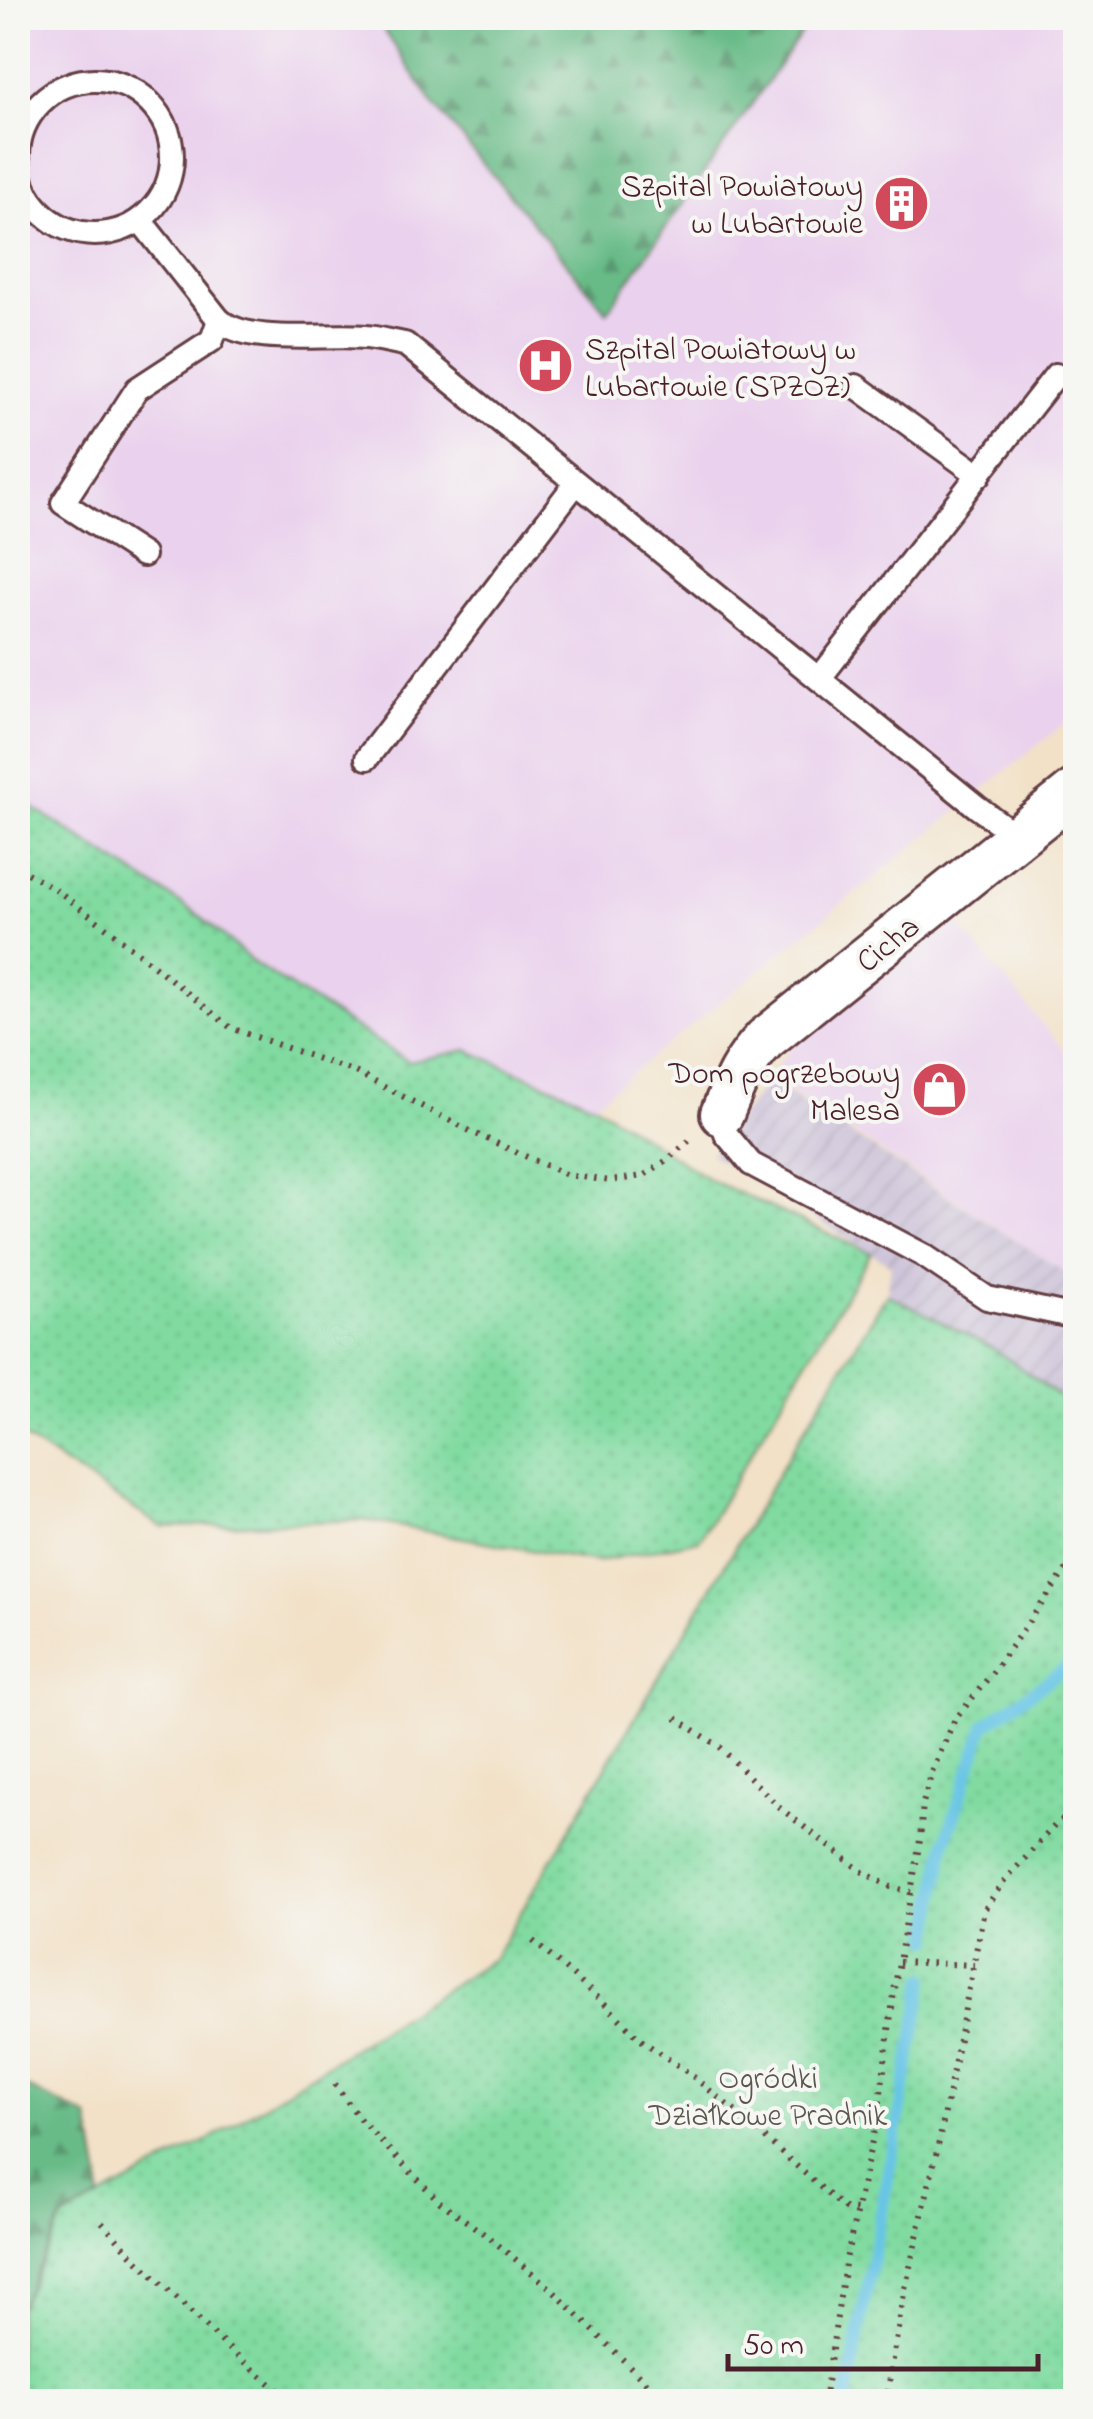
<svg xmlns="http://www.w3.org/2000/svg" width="1093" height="2419" viewBox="0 0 1093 2419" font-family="'Indie Flower',sans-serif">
<defs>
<pattern id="industrial-furrows" width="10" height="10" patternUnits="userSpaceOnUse" patternTransform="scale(2.5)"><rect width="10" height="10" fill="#cabfd7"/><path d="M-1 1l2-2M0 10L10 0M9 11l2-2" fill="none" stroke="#afa4b9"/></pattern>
<pattern id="green-dots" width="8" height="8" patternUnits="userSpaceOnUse" patternTransform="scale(2.5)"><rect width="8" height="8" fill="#81dba1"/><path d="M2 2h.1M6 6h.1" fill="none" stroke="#71bc8b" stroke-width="1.8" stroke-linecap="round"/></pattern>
<pattern id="forest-firs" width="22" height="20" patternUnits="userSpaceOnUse" patternTransform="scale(2.5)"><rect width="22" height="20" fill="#68bb87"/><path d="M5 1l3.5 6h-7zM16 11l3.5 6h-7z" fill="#58976f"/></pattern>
</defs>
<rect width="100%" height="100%" fill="#f6f6f2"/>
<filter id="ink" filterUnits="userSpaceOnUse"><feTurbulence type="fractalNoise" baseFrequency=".01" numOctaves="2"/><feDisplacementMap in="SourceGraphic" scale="20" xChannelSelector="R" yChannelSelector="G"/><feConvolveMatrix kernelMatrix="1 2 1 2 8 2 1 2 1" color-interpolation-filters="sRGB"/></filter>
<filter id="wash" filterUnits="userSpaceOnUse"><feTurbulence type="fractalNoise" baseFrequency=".0048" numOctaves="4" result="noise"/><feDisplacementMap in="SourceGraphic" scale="40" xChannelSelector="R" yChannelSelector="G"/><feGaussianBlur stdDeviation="2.25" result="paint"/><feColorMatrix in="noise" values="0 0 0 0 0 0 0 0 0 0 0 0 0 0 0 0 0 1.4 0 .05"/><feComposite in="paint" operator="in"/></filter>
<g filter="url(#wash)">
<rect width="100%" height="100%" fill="#f2e1c7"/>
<!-- built -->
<g fill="#ead1ed">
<polygon points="18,18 1075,18 1075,715 594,1104 467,1050 410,1062 255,964 200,916 18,798"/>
<polygon points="949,913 1075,1063 1075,1279 769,1077 813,1019"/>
</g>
<!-- industrial -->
<polygon fill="url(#industrial-furrows)" points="769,1081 1075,1279 1075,1408 994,1349 887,1294 891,1265 710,1154"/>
<!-- green -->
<g fill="url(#green-dots)" stroke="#667d66" stroke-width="2.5">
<polygon points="18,798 200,916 255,964 409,1062 467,1050 594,1104 710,1180 871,1253 699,1540 596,1562 364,1520 162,1527 18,1434"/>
<polygon points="887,1294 994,1349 1075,1408 1075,2401 18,2401 18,2311 62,2219 217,2135 494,1958 795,1445"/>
</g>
<!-- forest -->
<g fill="url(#forest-firs)" stroke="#596d59" stroke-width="2.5">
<polygon points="376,18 812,18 607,312 432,102"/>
<polygon points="18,2083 89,2118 100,2178 100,2198 62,2219 18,2311"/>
</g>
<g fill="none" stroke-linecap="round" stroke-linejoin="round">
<!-- stream -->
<g stroke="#68c5e6" stroke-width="12">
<polyline points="930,1939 945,1843 985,1725 1076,1661"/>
<polyline points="846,2402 925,1978"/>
</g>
</g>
</g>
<g filter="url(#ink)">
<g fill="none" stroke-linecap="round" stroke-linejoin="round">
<defs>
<g id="lane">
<circle cx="95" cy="157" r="77"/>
<polyline points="140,220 219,320"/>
<polyline points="856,386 979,475"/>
<path d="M143 555 63 503 137 389 212 340 219 320C250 346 326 333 366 337 379 338 392 342 405 344L977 807 1017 836"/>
<polyline points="819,679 1056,375"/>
<polyline points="367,758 576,483"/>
<polyline points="722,1114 726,1134 751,1164 923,1255 987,1298 1076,1317"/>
</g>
<path id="street" d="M722 1114C735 1082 741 1065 765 1039L1076 790"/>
</defs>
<!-- lane casing -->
<use href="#lane" stroke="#633c42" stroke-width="28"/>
<!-- street casing -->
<use href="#street" stroke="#633c42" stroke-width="48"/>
<!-- path -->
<g stroke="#633c42" stroke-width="6" stroke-dasharray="2.5 8" stroke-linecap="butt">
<polyline points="18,868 54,888 112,932 231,1028 355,1072 476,1134 567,1175 611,1181 643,1176 667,1160 690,1140"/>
<polyline points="676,1718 720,1747 780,1808 861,1871 891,1887 911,1892"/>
<polyline points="1076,1807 1070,1843 1076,1859"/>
<polyline points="533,1941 602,2001 641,2040 690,2074 737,2113 845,2209 858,2210"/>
<polyline points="899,1962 974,1965"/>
<polyline points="335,2084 362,2122 440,2202 491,2239 549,2287 666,2402"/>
<polyline points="102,2222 137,2260 226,2346 292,2402"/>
<polyline points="824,2402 845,2264 879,2109 894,1991 920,1840 923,1803 932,1772 954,1721 989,1677 1076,1556"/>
<polyline points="886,2402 904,2293 941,2133 984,1910 1002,1884 1057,1823 1073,1814"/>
</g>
<!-- lane -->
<use href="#lane" stroke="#fff" stroke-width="22"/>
<!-- street -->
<use href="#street" stroke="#fff" stroke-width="42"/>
</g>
</g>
<!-- icons -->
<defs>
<symbol id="building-disc" viewBox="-11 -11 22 22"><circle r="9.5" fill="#d1495b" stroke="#f6f6f2"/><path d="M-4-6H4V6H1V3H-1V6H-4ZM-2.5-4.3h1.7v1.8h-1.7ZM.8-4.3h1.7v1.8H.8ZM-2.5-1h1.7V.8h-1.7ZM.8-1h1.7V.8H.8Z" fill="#fff"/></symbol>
<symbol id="hospital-disc" viewBox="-11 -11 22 22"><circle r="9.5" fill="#d1495b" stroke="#f6f6f2"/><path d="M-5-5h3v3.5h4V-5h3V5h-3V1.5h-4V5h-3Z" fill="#fff"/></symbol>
<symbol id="shop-disc" viewBox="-11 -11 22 22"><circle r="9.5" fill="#d1495b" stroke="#f6f6f2"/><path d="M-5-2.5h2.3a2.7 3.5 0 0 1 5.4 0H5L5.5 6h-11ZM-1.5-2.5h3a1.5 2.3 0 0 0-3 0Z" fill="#fff"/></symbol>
</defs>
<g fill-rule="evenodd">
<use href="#building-disc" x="870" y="172" width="63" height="63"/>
<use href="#hospital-disc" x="514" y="334" width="63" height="63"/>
<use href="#shop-disc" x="908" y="1058" width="63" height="63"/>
</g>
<g text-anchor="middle" stroke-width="8" stroke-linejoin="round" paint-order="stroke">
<!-- poi labels -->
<g font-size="32" fill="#4a1f2b" stroke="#f6f6f2" text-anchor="end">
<text x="863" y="196">Szpital Powiatowy<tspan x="863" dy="37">w Lubartowie</tspan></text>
<text x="585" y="359" text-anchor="start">Szpital Powiatowy w<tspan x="585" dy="37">Lubartowie (SPZOZ)</tspan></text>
<text x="900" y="1083">Dom pogrzebowy<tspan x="900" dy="37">Malesa</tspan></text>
</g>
<!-- street labels -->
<g font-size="32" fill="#4a1f2b" stroke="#f6f6f2">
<text transform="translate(887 943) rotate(-39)" y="11">Cicha</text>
</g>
<!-- park labels -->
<g font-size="32" fill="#5a574e" stroke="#f6f6f2">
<text x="768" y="2088">Ogródki<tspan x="768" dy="37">Działkowe Pradnik</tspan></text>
</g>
</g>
<!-- margin -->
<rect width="1093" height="2419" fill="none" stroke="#f6f6f2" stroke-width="60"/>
<!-- scale -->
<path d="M728 2354v15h310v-15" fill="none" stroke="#4a1f2b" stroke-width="5"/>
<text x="743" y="2354" font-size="30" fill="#4a1f2b" stroke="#f6f6f2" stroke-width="8" paint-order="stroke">50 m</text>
</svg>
